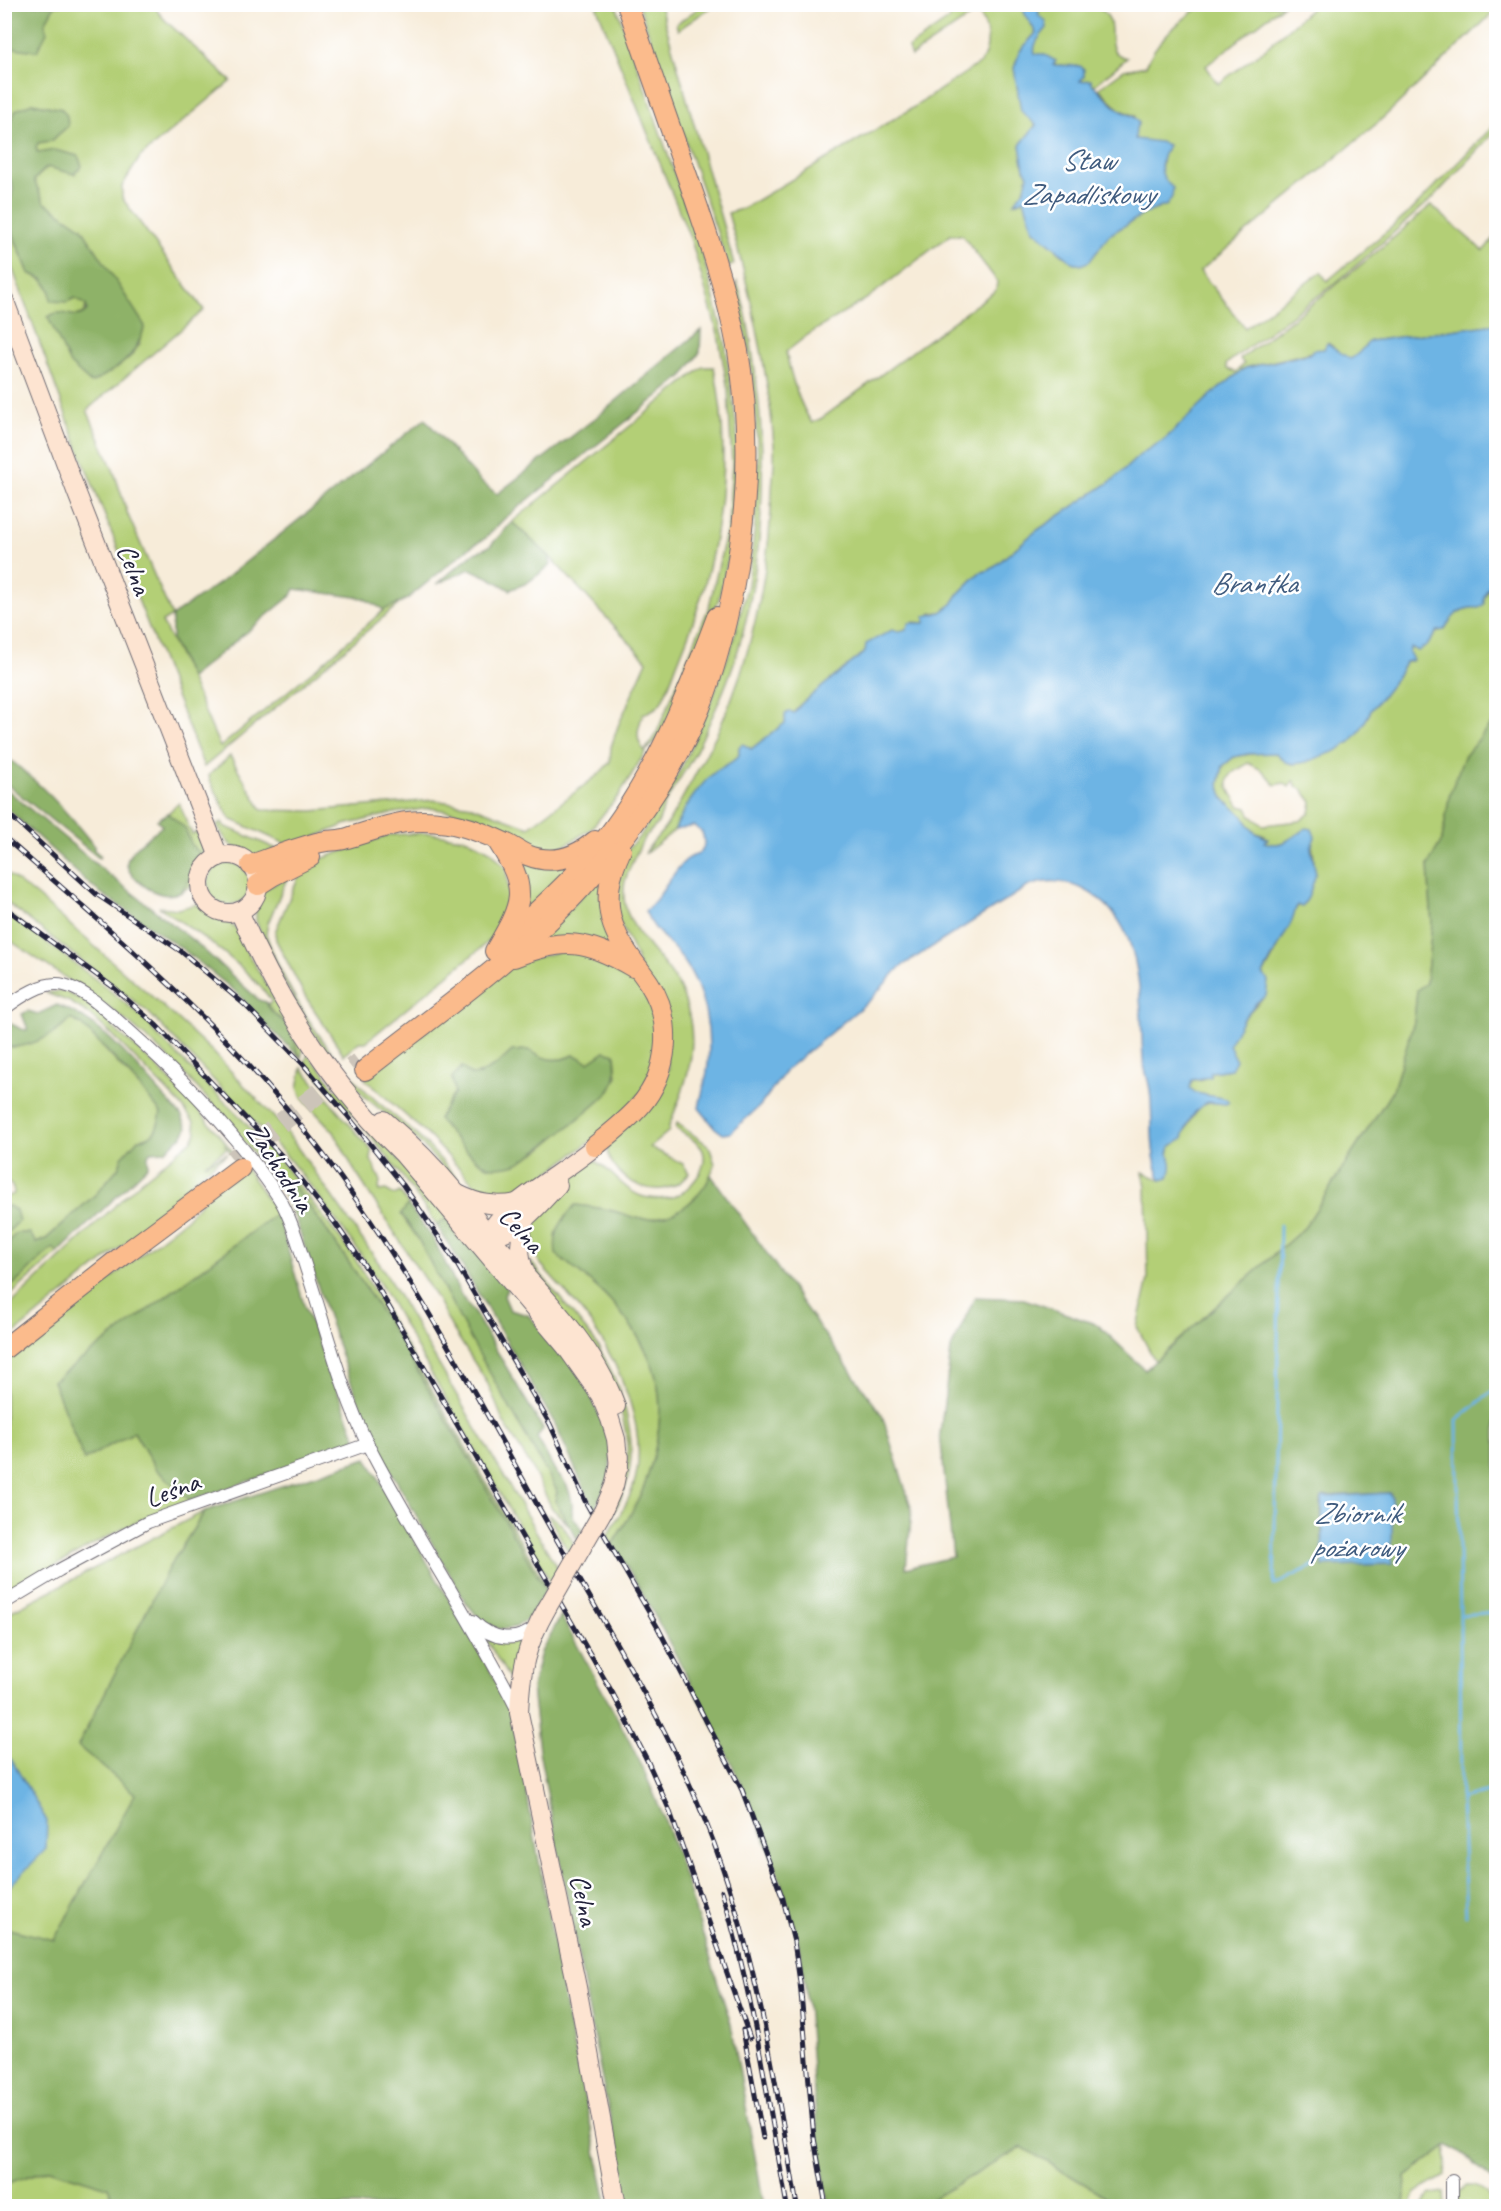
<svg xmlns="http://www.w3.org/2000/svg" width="1501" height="2211" viewBox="0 0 1501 2211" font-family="Caveat,sans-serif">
<rect width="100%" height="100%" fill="#fff"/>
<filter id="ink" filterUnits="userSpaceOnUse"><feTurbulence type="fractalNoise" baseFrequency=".0167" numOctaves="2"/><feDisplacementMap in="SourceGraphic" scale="12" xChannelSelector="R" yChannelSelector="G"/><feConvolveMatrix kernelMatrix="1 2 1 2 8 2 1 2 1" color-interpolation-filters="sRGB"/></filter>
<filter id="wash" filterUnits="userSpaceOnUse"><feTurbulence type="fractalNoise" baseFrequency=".008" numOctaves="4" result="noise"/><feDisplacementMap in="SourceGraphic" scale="24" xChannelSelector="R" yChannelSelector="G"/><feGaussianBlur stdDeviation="1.35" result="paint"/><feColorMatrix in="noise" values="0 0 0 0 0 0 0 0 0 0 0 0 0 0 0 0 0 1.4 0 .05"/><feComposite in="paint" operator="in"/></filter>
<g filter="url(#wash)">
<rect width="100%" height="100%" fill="#f7ecd9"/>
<!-- green -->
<g fill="#b3cf76" stroke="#6a7858" stroke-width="1.5" fill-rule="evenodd">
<polygon points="55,5 158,5 156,7 158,12 166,21 231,81 140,157 122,186 122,198 204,310 87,410 114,472 128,515 172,616 162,622 190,678 220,747 320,665 384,610 392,604 399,604 204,767 77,445 5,248 4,214 29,273 43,280 50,290 75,298 86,305 84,314 75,316 120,365 130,357 140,344 82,228 44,202 34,180 48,167 74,174 55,151 38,153 36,148 38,142 51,141 68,126 62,109 32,103 5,124 5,47 16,48 45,23"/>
<path d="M596 5H616L703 256 725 342 737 432 735 528 719 598 703 642 660 736 646 751 619 795 591 829 564 846 543 849 520 840 475 816 430 808 394 813 344 825 303 842 288 845 230 819 210 781 209 775 230 756 262 810 312 811 433 800 472 806 529 827 599 774 610 762 611 747 618 726 647 661 549 556 512 522 703 367H714C735 465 717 568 679 659 675 668 665 699 659 705 656 709 648 712 643 714 638 728 634 739 645 751L657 732 709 607 728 524 732 464 728 390 718 334 692 243Z"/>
<polygon points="639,5 660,5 734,264 729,267"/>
<polygon points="703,5 714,5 678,30 676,24"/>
<path d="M943 5H1024V12L1036 33C1002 65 1017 91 1036 125L1020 145 1024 169 1028 175 1025 188 1015 203 1024 199 1033 229 1072 262 1081 265 1098 251 1102 242 1109 235 1144 214 1167 205 1165 182 1161 172 1163 156 1134 139 1135 116 1119 109 1099 88 1124 70 1146 66C1157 38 1179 23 1201 5H1283L1206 66 1218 84 1265 49 1315 5H1493L1496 10 1381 120 1200 271 1245 328 1321 272 1327 281 1411 211 1496 123V130L1434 197 1366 257 1338 281 1226 364 1227 369 1236 372 1244 364 1240 359C1305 309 1370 260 1431 205L1483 251 1496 236V324L1371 341C1363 347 1358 356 1350 360L1328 343 1325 349 1245 368 1210 396 1164 440 1142 453 1113 480 1036 531 990 570 979 573 959 593 952 604 941 612 931 613 925 623 913 622C906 630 902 632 892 630L802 703 785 723 751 749 739 747V756L729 765 717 770 678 821 675 830 645 854C650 842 660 836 667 825 685 794 703 761 719 729 753 654 769 572 772 490 773 475 775 460 774 445 768 366 749 288 728 213L744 208 914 107 980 63C991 49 989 25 977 12L911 56 908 48 950 19ZM950 235H962L997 281 996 290 822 418 812 423C798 402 791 377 786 352L809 334 868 298Z"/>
<path d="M1038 5C1049 5 1086 2 1094 5 1127 20 1096 51 1127 58L1095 85 1087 81H1080V66L1052 65 1056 61 1035 54 1033 49 1039 16Z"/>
<path d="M737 282C747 311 751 342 755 371 768 463 764 561 738 650 728 684 713 715 698 747 689 767 674 785 664 806 662 811 661 817 658 823 654 829 647 833 643 840 638 850 628 871 625 881 615 927 665 954 681 991 703 1041 688 1079 669 1126V1131L650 1147 683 1164 689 1173C665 1207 610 1182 607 1147L669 1068 636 956 614 910 624 853 641 835 681 769 707 713 731 648 748 585 755 525 758 459 755 405 749 351 735 287Z"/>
<path d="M1496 581V718L1450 793 1442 840 1428 865 1432 924 1426 983 1417 991 1414 1022 1393 1090 1305 1227 1155 1361 1137 1327 1148 1279 1146 1187 1143 1172 1161 1180 1170 1147C1189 1138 1186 1114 1208 1102L1226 1104V1099L1196 1093 1189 1088 1192 1080H1201L1211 1072 1230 1069C1230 1062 1228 1052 1229 1045 1233 1027 1253 1008 1265 996L1268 981 1263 974C1273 962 1315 871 1314 859 1313 847 1311 838 1306 828 1293 837 1278 851 1263 841L1265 836 1254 832 1242 815 1224 799 1219 784 1223 766 1234 757 1268 751 1276 753 1286 762 1293 764 1306 762 1359 732 1372 709 1392 684 1406 662 1412 661 1409 652 1411 647 1433 638 1437 631 1444 630 1456 612 1483 604C1484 594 1488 587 1496 581ZM1248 763 1262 770 1275 785 1284 783 1289 787 1293 781H1295L1296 787 1302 789 1312 802 1310 813 1300 821 1263 825 1251 816 1247 808 1239 806C1234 795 1219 783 1235 771 1240 768 1244 767 1248 763Z"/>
<polygon points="179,803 192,834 198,832 204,850 193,882 190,886 180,893 190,879 198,861 185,829 168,813"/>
<path d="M222 822 224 826 277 849 254 857C232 846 229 848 217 825Z"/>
<polygon points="430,833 468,839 492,852 506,869 510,905 495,934 481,948 366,1042 359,1042 344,1055 305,996 276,940 275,932 300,873 321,859 389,835"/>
<polygon points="510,852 577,864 520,917"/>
<circle cx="229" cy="884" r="21"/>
<polygon points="4,871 37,896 173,1015 212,1051 283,1127 383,1269 558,1569 551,1583 382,1287 357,1249 313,1189 284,1153 148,1012 5,901"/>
<polygon points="604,872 618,949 537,943"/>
<path d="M288 876 268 923 266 934C284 988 325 1051 366 1091 384 1109 406 1124 424 1142 441 1158 454 1177 471 1192L469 1196 418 1141 365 1097 340 1070 308 1026 278 971 256 921V908L264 890Z"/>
<path d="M197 904 235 927 248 954 304 1046 301 1058C294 1048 296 1036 289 1027 281 1017 271 1015 266 1002L269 1004 272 1001C243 962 199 934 159 907L178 909Z"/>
<path d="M5 911 107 988 154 1027 152 1030 240 1117 279 1159 354 1257 548 1588 546 1590C463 1453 389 1309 291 1182L280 1187C234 1128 187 1070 129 1023 89 991 46 966 5 937Z"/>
<path d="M578 947 625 968 639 984 651 1006 658 1030V1055L642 1092 606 1130 522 1192 497 1202 495 1190 483 1189 474 1184 431 1138 365 1079 511 964ZM529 1050C544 1060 558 1063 574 1055L589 1062 605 1051 615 1054 617 1076 610 1091 540 1150 516 1164 477 1160 438 1119 455 1092 461 1068 471 1075 480 1074 498 1064 513 1051Z"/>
<path d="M63 991 84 1001 113 1024 112 1027C178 1082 230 1141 277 1213L53 1381 84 1460 134 1432 156 1469 191 1501C124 1521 65 1562 5 1595V1362L186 1219 238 1162 224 1144 227 1148 205 1164 228 1153 196 1178 138 1233 5 1341V1310L140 1182 192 1140 196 1133 194 1122 181 1105 111 1034 89 1014 70 1002 46 993Z"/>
<path d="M70 1019 81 1024 153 1101 161 1112 158 1127 153 1135 122 1157 119 1167 97 1193 46 1239 36 1243 9 1246 5 1257V1232L9 1206 5 1207V1197L14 1194C14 1187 11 1183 5 1180V1047C28 1049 54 1035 70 1019Z"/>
<path d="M308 1054 448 1217 437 1226C399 1169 353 1111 305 1063Z"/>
<polygon points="302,1068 372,1151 371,1160 380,1179 379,1191 386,1190 394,1195 400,1192 408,1205 402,1215 417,1237 470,1338 555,1487 557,1492 555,1501 569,1525 552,1508 531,1466 504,1423 488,1384 451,1326 437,1299 353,1168 334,1132 303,1099 298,1088"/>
<path d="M677 1123 709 1146 715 1164 705 1188 689 1203 675 1214 643 1220 610 1210 576 1205 556 1254C573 1268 593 1282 609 1299 664 1359 672 1407 645 1484 638 1505 623 1526 612 1545L607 1536C616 1521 628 1504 633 1487 651 1434 620 1365 590 1322 575 1301 556 1282 539 1262L536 1254 535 1238 525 1235C543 1206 566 1180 593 1160 613 1169 626 1196 650 1198 656 1199 666 1199 673 1197 689 1191 709 1169 703 1151 700 1142 685 1135 678 1130L676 1128Z"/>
<path d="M53 1248 58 1253 5 1300V1286L10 1287C26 1276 37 1259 53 1248Z"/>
<path d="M530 1261 594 1340C620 1381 641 1437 626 1485 622 1500 613 1513 606 1526 605 1513 620 1485 625 1470 631 1448 624 1421 618 1400L531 1271Z"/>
<polygon points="205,1511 169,1567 78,1746 136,1794 54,1940 5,1928 4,1615"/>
<path d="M548 1515C561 1519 568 1533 574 1544L569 1553Z"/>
<polygon points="490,1639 523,1640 513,1685 487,1641"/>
<polygon points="1447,2146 1445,2176 1416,2193 1410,2206 1404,2206 1406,2177"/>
<polygon points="1022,2147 1122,2206 924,2206 935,2197"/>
<polygon points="49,2169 108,2187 115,2206 5,2206 4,2184"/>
<path d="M1467 2186C1482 2185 1488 2193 1493 2206H1457L1459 2192Z"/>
<polygon points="1444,2192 1445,2206 1423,2206 1429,2195"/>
</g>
<!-- forest -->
<g fill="#8eb267" stroke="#586a51" stroke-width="1.5" fill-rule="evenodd">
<polygon points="4,5 55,5 45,23 47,32 37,51 5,47"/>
<path d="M32 103 62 109 67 116 68 126 51 141 38 143 36 148 38 153 55 150 78 156 82 166 74 174 47 167 34 180 44 202 82 228 145 326C136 358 119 368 91 383L70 364 48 317C51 315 54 313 58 313 69 312 78 321 87 310L86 305 75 298 67 302 51 301 50 290 43 279 29 273 5 214C9 200 20 187 5 174V124L11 121 16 110Z"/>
<polygon points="701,330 700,352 683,376 504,519 486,538 469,548 407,599 384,610 363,598 295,589 292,595 190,678 172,640 172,616 222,581 425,419 480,481 497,494 598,416"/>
<polygon points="512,522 549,556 551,565 527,583 510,590 490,578 470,569 437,584 471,555 490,546"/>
<path d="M1496 718V2186L1495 2182 1471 2160 1448 2145 1406 2177 1404 2206H1122L1022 2147 935 2197 924 2206H830C809 2119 815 2029 798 1941 792 1912 781 1883 771 1855 745 1787 713 1723 678 1659 657 1620 638 1581 612 1545 623 1526 638 1505 645 1484 672 1407 664 1359 609 1299 593 1282 573 1268 556 1254 553 1230 561 1222 575 1205 588 1206 600 1208 613 1211 622 1213 634 1219 644 1219 674 1219 699 1201 711 1175L882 1415 912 1510 906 1568 953 1557 940 1434 951 1349 975 1297 1024 1299 1098 1325 1145 1370 1305 1227 1393 1090 1414 1022 1417 990 1426 983 1432 924 1428 865 1442 840 1450 793 1464 757ZM1389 1493 1391 1494 1323 1566 1321 1500 1325 1496Z"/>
<path d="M4 755C38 781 68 812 94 846V850L101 856 99 858 5 783Z"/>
<path d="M5 788 103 870 195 942 259 1000 266 1002C271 1015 281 1017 289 1027 296 1036 294 1048 301 1058L265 1024 236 992 185 951 95 889 5 807Z"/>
<path d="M168 813 185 828 192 846 200 853 190 879 180 893C173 894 168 896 161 894 149 891 122 873 128 859 133 847 152 835 162 826L157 820Z"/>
<path d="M57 1005C107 1022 145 1078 181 1115L187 1128 183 1135 165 1151 150 1152 148 1156V1166L58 1253 53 1248C37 1260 26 1276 10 1287L5 1286V1265L8 1263 5 1257 9 1246 10 1240 16 1233H30L36 1243 46 1239 97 1193 119 1167 122 1157 138 1139C155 1139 158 1127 161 1113L131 1076 81 1024 70 1019C57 1036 25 1049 5 1047V1022C13 1023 19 1030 27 1030V1027L22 1014 28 1011 38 1014Z"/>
<path d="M529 1050C544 1060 558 1063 574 1055L589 1062 605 1051 615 1054C615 1067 618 1077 611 1089 604 1100 529 1159 516 1164 510 1166 499 1167 493 1167 475 1166 450 1132 438 1119L455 1092 452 1078 462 1067 471 1075 480 1074 498 1064 512 1051Z"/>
<path d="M290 1181C389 1309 463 1452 546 1590L529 1618 516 1627 504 1629H499L481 1621 465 1601 375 1443 344 1364 295 1218 280 1187Z"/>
<path d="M408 1205 434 1240 461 1295 476 1316 543 1429 537 1437 557 1474C566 1480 571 1493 572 1504 572 1509 571 1513 574 1518 576 1522 580 1526 583 1529L577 1539 555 1501 557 1492 555 1487 470 1338 417 1237 401 1214Z"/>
<polygon points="9,1206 16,1210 19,1221 9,1231 5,1232 5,1207"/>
<polygon points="277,1213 305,1308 358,1443 191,1501 156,1469 134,1432 84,1460 53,1381"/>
<polygon points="448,1217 508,1288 504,1296 510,1310 528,1315 580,1372 612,1444 609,1480 594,1510 554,1422 458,1259 437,1226"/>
<polygon points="367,1458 511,1707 567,2016 608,2206 115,2206 108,2187 50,2169 5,2184 4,1928 54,1940 135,1794 78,1746 169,1567 205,1511"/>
<polygon points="561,1616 619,1721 642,1766 664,1818 687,1884 731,2024 764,2206 629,2206 602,2079 539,1751 532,1688 541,1652"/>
</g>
<!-- water -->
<g fill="#6db4e4" stroke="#486b90" stroke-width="1.5">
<path d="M1024 5H1038L1039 16 1046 21 1047 28C1041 35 1032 44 1035 54H1043L1056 61 1053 65 1080 66 1084 69V76L1080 81 1091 80 1092 84C1102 91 1110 104 1120 110 1129 115 1134 115 1139 123L1136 128 1135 139 1160 142 1168 145C1159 163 1157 175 1173 188L1172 197 1167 205 1144 214 1109 235 1090 261 1081 265 1072 262 1033 229 1024 199 1014 203 1025 188 1028 175 1024 169 1020 145 1036 125 1021 111 1014 68 1020 51 1036 33 1024 12Z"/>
<path d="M1496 324V581C1488 586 1483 594 1484 604L1479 608C1461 606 1453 615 1444 630L1437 631 1429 643 1418 651 1411 647 1409 652 1413 660 1406 662 1392 684 1372 709 1359 732 1350 742 1336 751 1306 762 1294 764 1286 762 1276 753 1248 754 1234 757 1223 766 1219 784 1224 799 1242 815 1254 832 1268 839 1264 842C1281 849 1293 837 1306 828L1312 829 1315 837 1311 848 1316 874 1308 898 1302 907 1297 905 1291 923 1263 974 1268 981 1266 996 1257 1002 1243 1019 1229 1044 1236 1060 1231 1069 1211 1072 1210 1077 1192 1080 1190 1088 1196 1093 1226 1099 1229 1102 1226 1104 1208 1102C1194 1109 1187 1123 1183 1138L1170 1147 1168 1153C1172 1162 1173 1169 1168 1178L1161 1180C1148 1151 1154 1121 1150 1091 1149 1080 1144 1070 1143 1059 1139 1000 1147 920 1083 889 1063 880 1047 879 1027 887L900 967 871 999 787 1069 760 1106 730 1133 723 1134 715 1128 699 1108C701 1096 705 1084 707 1072 713 1034 705 989 682 958 669 941 653 931 645 911 663 897 669 875 686 860 691 856 698 855 702 850 706 845 704 838 702 832L694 826 675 830C682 810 699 785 716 771 724 765 732 764 739 755V747L743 744 751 749 785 723V714L790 711 794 713 802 703 865 652 866 644 892 630 899 632 906 630 909 623H925V616L941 612 952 604 959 593 979 573 990 570 1036 531 1113 480 1142 453 1164 440 1210 396 1245 368 1309 354 1313 350 1324 349 1327 343 1350 359C1358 356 1363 347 1370 341Z"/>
<polygon points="1389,1493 1392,1497 1392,1564 1323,1566 1322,1497"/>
<polygon points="5,1759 11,1759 47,1821 46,1849 5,1891"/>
</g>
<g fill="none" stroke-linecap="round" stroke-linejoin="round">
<!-- stream -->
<g stroke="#6db4e4" stroke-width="3">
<polyline points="4,9 10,4"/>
<polyline points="1280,1226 1274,1585 1315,1565"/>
<polyline points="1496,1388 1457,1420 1460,1615 1461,1799 1496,1790"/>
<polyline points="1460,1615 1496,1612"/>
<polyline points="1461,1800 1466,1915"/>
</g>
</g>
</g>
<g filter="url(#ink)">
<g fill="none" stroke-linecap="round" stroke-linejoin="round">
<!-- primary-tunnel -->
<polyline stroke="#ccc4b9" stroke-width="20" stroke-dasharray="20 10" stroke-linecap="butt" points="233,1160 359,1062"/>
<defs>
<g id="street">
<path d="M4 1009C20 997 44 980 64 985 88 991 108 1013 126 1028 169 1066 208 1105 244 1150 257 1167 271 1184 282 1203 294 1225 300 1250 308 1274 326 1329 343 1396 369 1447 415 1536 472 1620 517 1709"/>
<polyline points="4,1603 59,1570 148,1522 368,1444"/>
<path d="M473 1621C492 1640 516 1644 537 1626"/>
<polyline points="1452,2181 1452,2206"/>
</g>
<g id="secondary">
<polyline points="4,299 76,491 219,857"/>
<circle cx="229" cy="884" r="29"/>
<path d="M239 911C278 1001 332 1085 402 1153L566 1347 600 1395 610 1419 616 1439 619 1467"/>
<path d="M384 1120C411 1143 435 1167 458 1195 469 1209 479 1224 491 1238 538 1291 591 1339 616 1406"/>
<path d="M458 1194C478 1204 495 1207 517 1203"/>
<path d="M482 1236C514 1239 538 1205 558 1185"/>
<path d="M491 1246C491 1240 490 1234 493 1228 504 1205 572 1167 595 1146"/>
<path d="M525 1271C517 1253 520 1238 525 1219"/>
<polyline points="603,1511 614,1486 620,1457"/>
<path d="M547 1608C525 1647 521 1669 519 1713L577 1987 617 2206"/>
</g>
<g id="primary">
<path d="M251 865C274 857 298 847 321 842 329 840 336 841 344 839 383 828 404 816 447 823 468 826 488 835 507 844 514 847 520 852 527 855 552 865 575 858 595 841"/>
<polyline points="258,885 272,876 310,857"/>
<path d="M509 938C534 914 560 891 584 865 648 794 684 705 717 617"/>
<path d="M495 951C524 901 529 890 497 840"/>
<path d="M514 957C565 937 586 940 633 967"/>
<path d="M365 1070C439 1012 518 957 582 887 629 835 673 774 700 708 715 669 725 630 733 589 748 509 752 431 738 351 726 288 705 227 684 167 665 113 646 59 627 4"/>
<path d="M595 1146C610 1134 627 1121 640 1106 669 1072 674 1021 649 983 636 964 621 948 613 925 604 898 610 874 621 850"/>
<polyline points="4,1349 126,1253 240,1168"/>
</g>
</defs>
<!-- street casing -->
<use href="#street" stroke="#6d6972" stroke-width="14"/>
<!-- secondary casing -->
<use href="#secondary" stroke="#6d6972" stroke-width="20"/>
<!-- primary casing -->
<use href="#primary" stroke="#6d6972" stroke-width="22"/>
<!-- street -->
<use href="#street" stroke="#fff" stroke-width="12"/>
<!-- secondary -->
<use href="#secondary" stroke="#fde4d1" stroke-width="18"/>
<!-- primary -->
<use href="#primary" stroke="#fbbb8c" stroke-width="20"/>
<defs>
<g id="rail">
<polyline points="4,810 96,894 182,952 244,1004 303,1064 347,1115 403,1185 455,1261 550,1424 586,1503 658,1628 742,1790 783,1899 794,1942 800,1982 814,2138 826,2206"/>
<path d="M4 837C108 928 214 1017 301 1126 403 1252 477 1399 557 1540 617 1646 683 1750 722 1866 760 1976 777 2092 797 2206"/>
<polyline points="4,907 113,987 156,1025 281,1155 335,1223 367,1269 612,1692 647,1760 669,1809 750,2038"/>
<path d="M722 1891C753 1994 768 2101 787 2206"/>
<polyline points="743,2030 763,2138"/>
</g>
</defs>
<!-- rail casing -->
<use href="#rail" stroke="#22223b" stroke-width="5"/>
<!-- rail -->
<use href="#rail" stroke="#fff" stroke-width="3" stroke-dasharray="9" stroke-linecap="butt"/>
<defs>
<polyline id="secondary-bridge" points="547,1608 603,1511"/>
</defs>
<!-- secondary-bridge casing -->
<use href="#secondary-bridge" stroke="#6d6972" stroke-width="20" stroke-linecap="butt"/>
<!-- secondary-bridge -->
<use href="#secondary-bridge" stroke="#fde4d1" stroke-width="18"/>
</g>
</g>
<g text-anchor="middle" stroke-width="5" stroke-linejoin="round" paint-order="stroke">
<!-- street labels -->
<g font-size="28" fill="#22223b" stroke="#fff">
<text transform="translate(135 569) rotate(69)" y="10">Celna</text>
<text transform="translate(281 1167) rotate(57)" y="10">Zachodnia</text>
<text transform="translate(522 1229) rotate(48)" y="10">Celna</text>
<text transform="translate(172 1489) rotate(-20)" y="10">Leśna</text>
<text transform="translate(585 1900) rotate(78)" y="10">Celna</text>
</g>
<!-- water labels -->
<g font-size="30" font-style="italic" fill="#405c7f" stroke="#fff">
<text x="1088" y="170">Staw<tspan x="1088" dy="34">Zapadliskowy</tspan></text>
<text x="1254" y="593">Brantka</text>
<text x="1357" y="1523">Zbiornik<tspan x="1357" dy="34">pożarowy</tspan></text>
</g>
</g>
<!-- margin -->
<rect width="1501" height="2211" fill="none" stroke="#fff" stroke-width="24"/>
</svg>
